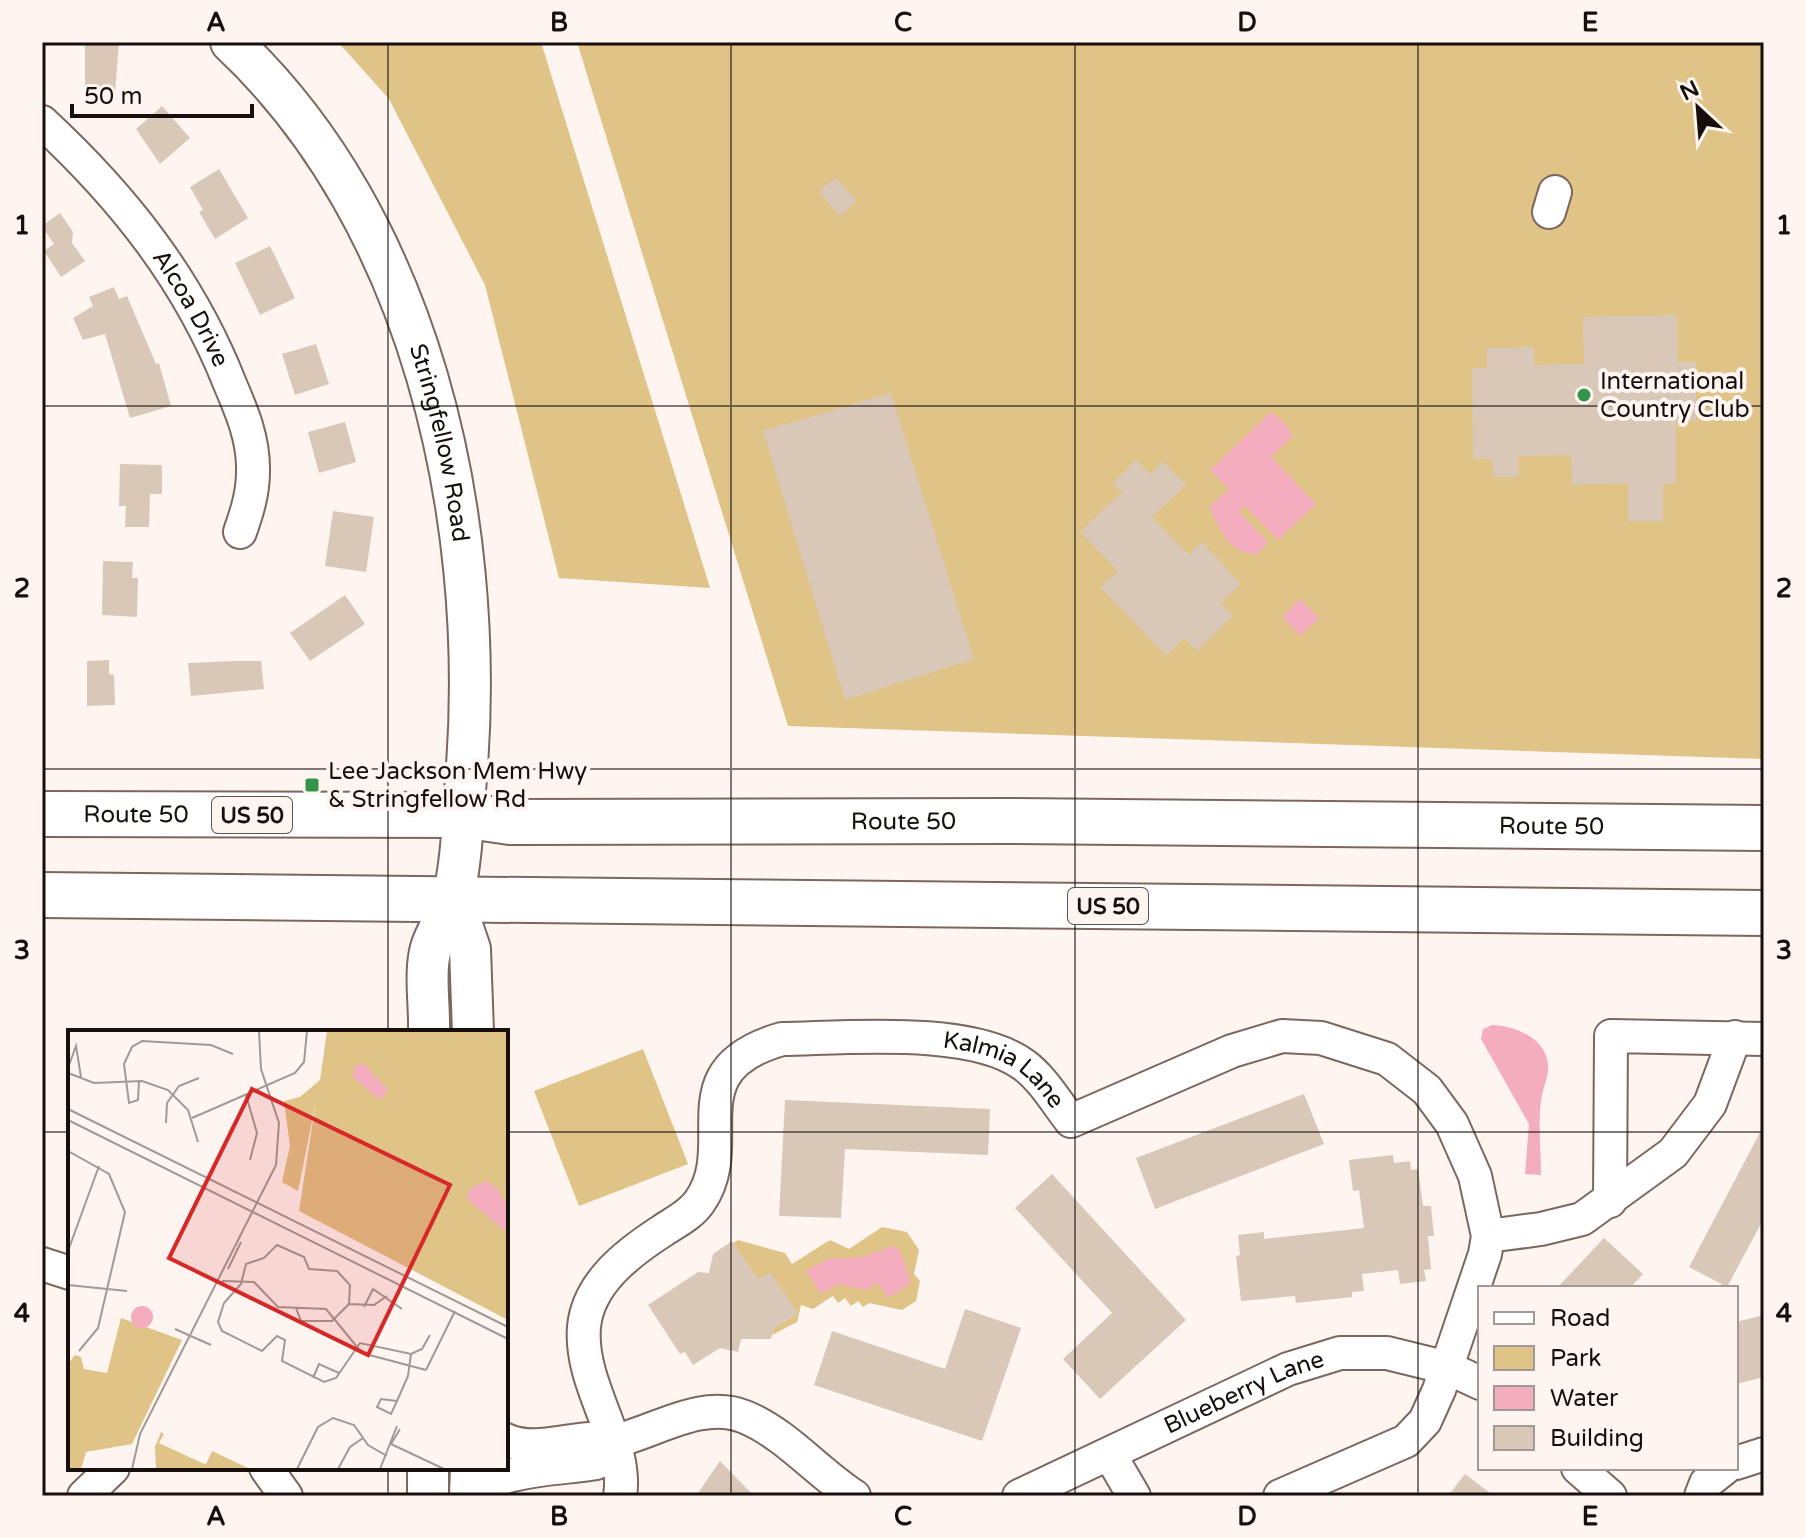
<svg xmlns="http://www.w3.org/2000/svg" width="1806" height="1538" viewBox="0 0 1806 1538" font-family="'Varela Round',sans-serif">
<rect width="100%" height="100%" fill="#fef5f1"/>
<!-- green -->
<g fill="#dfc387">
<polygon points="338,42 541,42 710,588 559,578 485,285 389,99"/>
<polygon points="577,42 1764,42 1764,759 788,726"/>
<polygon points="643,1049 688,1164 579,1206 534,1091"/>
<polygon points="882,1227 907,1232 919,1250 914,1274 920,1281 916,1301 902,1310 869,1303 863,1307 858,1301 851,1306 845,1298 838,1303 833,1296 813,1309 801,1305 797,1322 772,1335 773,1329 793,1316 758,1279 733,1243 738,1240 785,1253 792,1264 830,1240 849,1249"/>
</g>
<!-- water -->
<g fill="#f4adbe">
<path d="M1271 412 1284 422 1293 436 1271 457 1316 504 1278 540 1245 506 1239 512 1268 542 1257 554C1231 555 1217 528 1210 506L1229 489 1210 470Z"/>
<polygon points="1300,599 1319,618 1300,636 1282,617"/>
<path d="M1492 1025C1517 1026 1550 1040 1548 1070 1547 1080 1542 1091 1541 1101 1538 1124 1541 1151 1541 1175L1525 1174 1529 1124 1481 1039 1483 1029Z"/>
<polygon points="892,1246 900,1250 911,1283 888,1298 878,1283 866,1290 838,1284 821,1294 806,1271 828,1259 864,1257"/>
</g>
<!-- building -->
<g fill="#d9c8b8">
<polygon points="85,42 119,42 115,92 85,89"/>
<polygon points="162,106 190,138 160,164 136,129"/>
<polygon points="219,169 248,218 215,239 199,212 203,210 190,187"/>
<polygon points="835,177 857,201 840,216 819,192"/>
<polygon points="60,213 73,232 72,243 85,261 61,277 44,251 54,244 42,226"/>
<polygon points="270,246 295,298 260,315 235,263"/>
<polygon points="114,287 119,299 127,296 156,364 159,363 171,406 130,418 105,334 83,340 73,318 93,306 89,297"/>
<polygon points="1677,315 1678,362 1696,362 1696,421 1676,422 1676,483 1663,484 1663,522 1628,521 1628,483 1572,485 1571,455 1518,456 1519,477 1493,477 1492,459 1473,459 1472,368 1487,368 1487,348 1534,347 1534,365 1584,364 1583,317"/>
<polygon points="316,344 329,384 295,395 282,354"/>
<polygon points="891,393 974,659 845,700 763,431"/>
<polygon points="345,422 356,462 319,473 308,432"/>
<polygon points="1136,460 1150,474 1163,461 1186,485 1152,517 1189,555 1202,542 1241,584 1221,603 1233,616 1197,651 1184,638 1166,656 1100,587 1118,571 1080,532 1122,492 1113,483"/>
<polygon points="120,464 162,465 162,494 150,494 149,527 125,527 126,506 119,506"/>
<polygon points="333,511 374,517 366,572 325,566"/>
<polygon points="103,561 133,562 132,578 138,578 137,617 102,615"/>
<polygon points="345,595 365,624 310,661 290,633"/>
<polygon points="109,660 109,674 114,675 115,705 87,706 87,661"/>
<polygon points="235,661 261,661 264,689 191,696 188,663"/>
<polygon points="1304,1094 1324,1144 1155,1209 1136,1158"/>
<polygon points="785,1100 990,1109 988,1155 845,1149 841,1218 779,1216"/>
<polygon points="1764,1125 1764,1218 1727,1287 1689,1267"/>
<polygon points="1393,1155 1394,1163 1410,1161 1411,1170 1418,1169 1423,1206 1431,1206 1434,1236 1428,1236 1431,1269 1424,1270 1426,1281 1400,1284 1398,1270 1362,1274 1364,1291 1352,1292 1352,1297 1296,1303 1295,1296 1241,1301 1236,1256 1240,1255 1238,1235 1264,1232 1264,1239 1364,1228 1359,1190 1353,1191 1349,1160"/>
<polygon points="1052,1174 1186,1320 1100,1399 1063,1359 1112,1313 1015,1208"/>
<polygon points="1604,1238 1643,1274 1630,1288 1557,1288"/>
<polygon points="732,1241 758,1279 770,1272 798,1313 773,1329 771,1339 741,1339 738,1352 720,1348 693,1365 685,1352 680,1354 648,1305 698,1272 709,1273 713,1254"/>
<polygon points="965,1309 1021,1328 982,1441 814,1385 832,1331 945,1369"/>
<polygon points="1764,1315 1764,1377 1736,1384 1736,1322"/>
<polygon points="720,1461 754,1496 696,1496"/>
<polygon points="1465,1474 1494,1496 1448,1496"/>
</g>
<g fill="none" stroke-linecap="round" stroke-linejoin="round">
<defs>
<g id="minor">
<path id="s1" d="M42 122C123 197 189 280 230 384 242 412 254 440 253 472 253 493 247 512 240 532"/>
<polyline points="1549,212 1555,192"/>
<polyline points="1610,1201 1611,1036 1764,1039"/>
<polyline points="1488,1236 1541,1229 1582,1219 1673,1153 1710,1104 1735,1037"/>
<polyline points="42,1264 70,1273"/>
<path d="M506 1440C533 1452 563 1440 591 1439 599 1439 607 1443 615 1441 655 1432 702 1399 745 1417 786 1434 817 1472 854 1496"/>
<polyline points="1110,1455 1134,1496"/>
<polyline points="1736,1463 1764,1454"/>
<polyline points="266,1468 286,1496"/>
<polyline points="1578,1468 1610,1496"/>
<polyline points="84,1496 113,1468"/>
<path d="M477 1496C492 1468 566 1469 596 1463L611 1443"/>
<path id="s2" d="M620 1496C629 1442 579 1386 584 1327 588 1283 628 1253 662 1231 675 1222 691 1215 700 1201 741 1142 673 1070 782 1039 846 1038 972 1026 1024 1065 1043 1079 1056 1102 1071 1121L1232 1051 1282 1036 1321 1038 1387 1059 1427 1090 1452 1124 1475 1176 1488 1236 1485 1254 1439 1390 1425 1421 1406 1441 1280 1496"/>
<path id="s3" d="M1019 1496 1288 1369 1340 1353H1387L1448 1368 1480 1383"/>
<polyline points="1701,1496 1706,1483 1725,1468"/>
</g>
<g id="major">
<path id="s4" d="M231 42C421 220 485 514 467 766 463 808 463 856 453 898 449 915 436 931 431 948 424 972 430 1007 429 1032"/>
<polyline points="453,899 470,949 473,1032"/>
<polyline points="428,1496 428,1468"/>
<polyline points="470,1496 471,1468"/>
</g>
<g id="highway">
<path id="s5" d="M42 814 462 815 510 822 1007 821 1764 828"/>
<polyline points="42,895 1764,913"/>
</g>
</defs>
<!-- minor casing -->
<use href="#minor" stroke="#7b675e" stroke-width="36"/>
<!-- major casing -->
<use href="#major" stroke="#7b675e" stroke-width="44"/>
<!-- highway casing -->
<use href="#highway" stroke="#7b675e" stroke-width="48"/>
<!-- minor -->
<use href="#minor" stroke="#fff" stroke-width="32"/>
<!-- major -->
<use href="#major" stroke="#fff" stroke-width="40"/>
<!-- highway -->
<use href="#highway" stroke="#fff" stroke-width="44"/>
</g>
<!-- grid -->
<path fill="none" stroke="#160f0b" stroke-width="2" stroke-opacity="0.55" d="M388 42V1032M731 42V1496M1075 42V1496M1418 42V1496M42 406H1764M42 769H1764M42 1132H70M506 1132H1764M388 1468V1496"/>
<!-- markers -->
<g fill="#32954a" stroke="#fef5f1" stroke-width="3">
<circle cx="1584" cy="395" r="8"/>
<rect x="304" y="777" width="16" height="16" rx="4"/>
</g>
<g text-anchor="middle" stroke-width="8" stroke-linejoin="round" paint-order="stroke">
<!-- shield labels -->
<g fill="#fef5f1" stroke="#5c5450" stroke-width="2">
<rect x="212" y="797" width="80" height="36" rx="6"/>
<rect x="1068" y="888" width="80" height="36" rx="6"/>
</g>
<g font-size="22" font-weight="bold" fill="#160f0b">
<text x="252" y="823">US 50</text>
<text x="1108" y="914">US 50</text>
</g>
<!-- street labels -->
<g font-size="24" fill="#160f0b" stroke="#fef5f1">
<text dy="8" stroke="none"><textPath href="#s1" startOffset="240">Alcoa Drive</textPath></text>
<text dy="8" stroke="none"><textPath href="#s4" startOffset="460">Stringfellow Road</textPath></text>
<text dy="8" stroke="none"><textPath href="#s5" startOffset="94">Route 50</textPath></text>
<text dy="8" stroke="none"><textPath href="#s5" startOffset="862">Route 50</textPath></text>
<text dy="8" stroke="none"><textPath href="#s5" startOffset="1510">Route 50</textPath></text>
<text dy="8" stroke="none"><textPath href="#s2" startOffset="782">Kalmia Lane</textPath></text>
<text dy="8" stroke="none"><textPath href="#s3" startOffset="248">Blueberry Lane</textPath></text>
</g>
<!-- poi labels -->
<g font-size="24" fill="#160f0b" stroke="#fef5f1" text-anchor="start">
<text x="1600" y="389">International<tspan x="1600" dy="28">Country Club</tspan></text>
<text x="328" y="779">Lee Jackson Mem Hwy<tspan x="328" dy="28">&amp; Stringfellow Rd</tspan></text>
</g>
</g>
<!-- overview -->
<g transform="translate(68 1030)">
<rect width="440" height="440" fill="#fef5f1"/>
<path d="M259 1H440V290L231 181 248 71 230 161 214 152 222 116 216 71 232 67 252 50ZM53 288 114 310 64 414 18 422 13 439H0V334L7 325 13 327 16 339 39 343ZM93 402 96 404 91 413 134 433 138 434 144 421 182 439H88L87 417Z" fill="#dfc387"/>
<path d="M295 33 320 60 312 70 285 47 286 38ZM418 151 430 159 440 179 437 201 398 168 403 158ZM63 287a11 11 0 1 1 22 0a11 11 0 1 1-22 0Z" fill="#f4adbe"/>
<path fill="none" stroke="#a19995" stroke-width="2" d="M0 38 8 16 13 47M0 43 26 53 74 51 100 60 120 80 130 112M71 51 70 70 61 73 56 34 64 17 74 11 143 15 165 24M178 65 189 103 182 130M0 79 440 297M124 88 227 43 236 32 239 1M0 90 440 309M98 93 99 73 111 56 131 48M0 121 41 144 57 182 30 298 11 321M0 221 31 136M160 239 173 212M154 251 186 252 210 277 258 279 294 323 358 340M0 255 59 261M281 274 306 275 319 266M296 277 305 259 334 279M228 278 233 291H264L281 274 282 255 269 241 241 239 236 227 209 215 196 228 178 234 173 254 156 273 150 292 154 301 194 321 209 306 217 310 214 331 256 352 268 348 292 313 343 324 354 319 362 305M107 299 143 315M358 340 387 281M245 348 251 334 271 343M329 371 313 369 309 377 323 384 329 371 340 346 343 324M332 399 323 414 376 439M64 439 72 404 208 135 211 93 193 39 191 1M229 439 250 397 265 388 286 395 300 415 319 426M270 439 282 417 295 408M312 439 329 396"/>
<path fill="#d62828" fill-opacity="0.15" stroke="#d62828" stroke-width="4" d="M184 59 382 155 300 325 101 228Z"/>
<rect width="440" height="440" fill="none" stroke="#160f0b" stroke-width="4"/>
</g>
<!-- border -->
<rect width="1806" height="1538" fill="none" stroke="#fef5f1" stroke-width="88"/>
<!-- legend -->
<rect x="1478" y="1286" width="260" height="184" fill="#fef5f1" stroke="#a19995" stroke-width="2"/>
<rect x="1494" y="1312" width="40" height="12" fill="#ffffff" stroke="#a19995" stroke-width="2"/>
<text x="1550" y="1326" font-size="24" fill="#160f0b">Road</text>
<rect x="1494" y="1346" width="40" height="24" fill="#dfc387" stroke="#a19995" stroke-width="2"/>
<text x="1550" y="1366" font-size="24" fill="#160f0b">Park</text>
<rect x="1494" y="1386" width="40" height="24" fill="#f4adbe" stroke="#a19995" stroke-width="2"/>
<text x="1550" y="1406" font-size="24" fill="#160f0b">Water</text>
<rect x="1494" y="1426" width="40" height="24" fill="#d9c8b8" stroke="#a19995" stroke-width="2"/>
<text x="1550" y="1446" font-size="24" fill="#160f0b">Building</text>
<!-- north arrow -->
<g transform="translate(1698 108) rotate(334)" stroke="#fef5f1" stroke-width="6" paint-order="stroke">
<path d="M0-6L14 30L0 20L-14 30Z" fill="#160f0b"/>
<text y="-12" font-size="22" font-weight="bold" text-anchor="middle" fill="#160f0b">N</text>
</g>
<!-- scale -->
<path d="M72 104v12h180v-12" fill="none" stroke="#160f0b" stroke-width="4"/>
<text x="84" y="104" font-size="24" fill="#160f0b" stroke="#fef5f1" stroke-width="6" paint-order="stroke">50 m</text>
<rect x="44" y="44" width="1718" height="1450" fill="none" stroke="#160f0b" stroke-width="3"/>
<g font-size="26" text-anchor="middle" font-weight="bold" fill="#160f0b">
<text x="216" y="31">A</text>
<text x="559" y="31">B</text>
<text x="903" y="31">C</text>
<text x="1247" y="31">D</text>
<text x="1590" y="31">E</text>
<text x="22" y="234">1</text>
<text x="1784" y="234">1</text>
<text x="22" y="597">2</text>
<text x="1784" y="597">2</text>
<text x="22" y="959">3</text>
<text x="1784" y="959">3</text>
<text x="22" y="1322">4</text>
<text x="1784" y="1322">4</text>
<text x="216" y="1525">A</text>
<text x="559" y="1525">B</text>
<text x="903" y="1525">C</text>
<text x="1247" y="1525">D</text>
<text x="1590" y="1525">E</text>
</g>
</svg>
